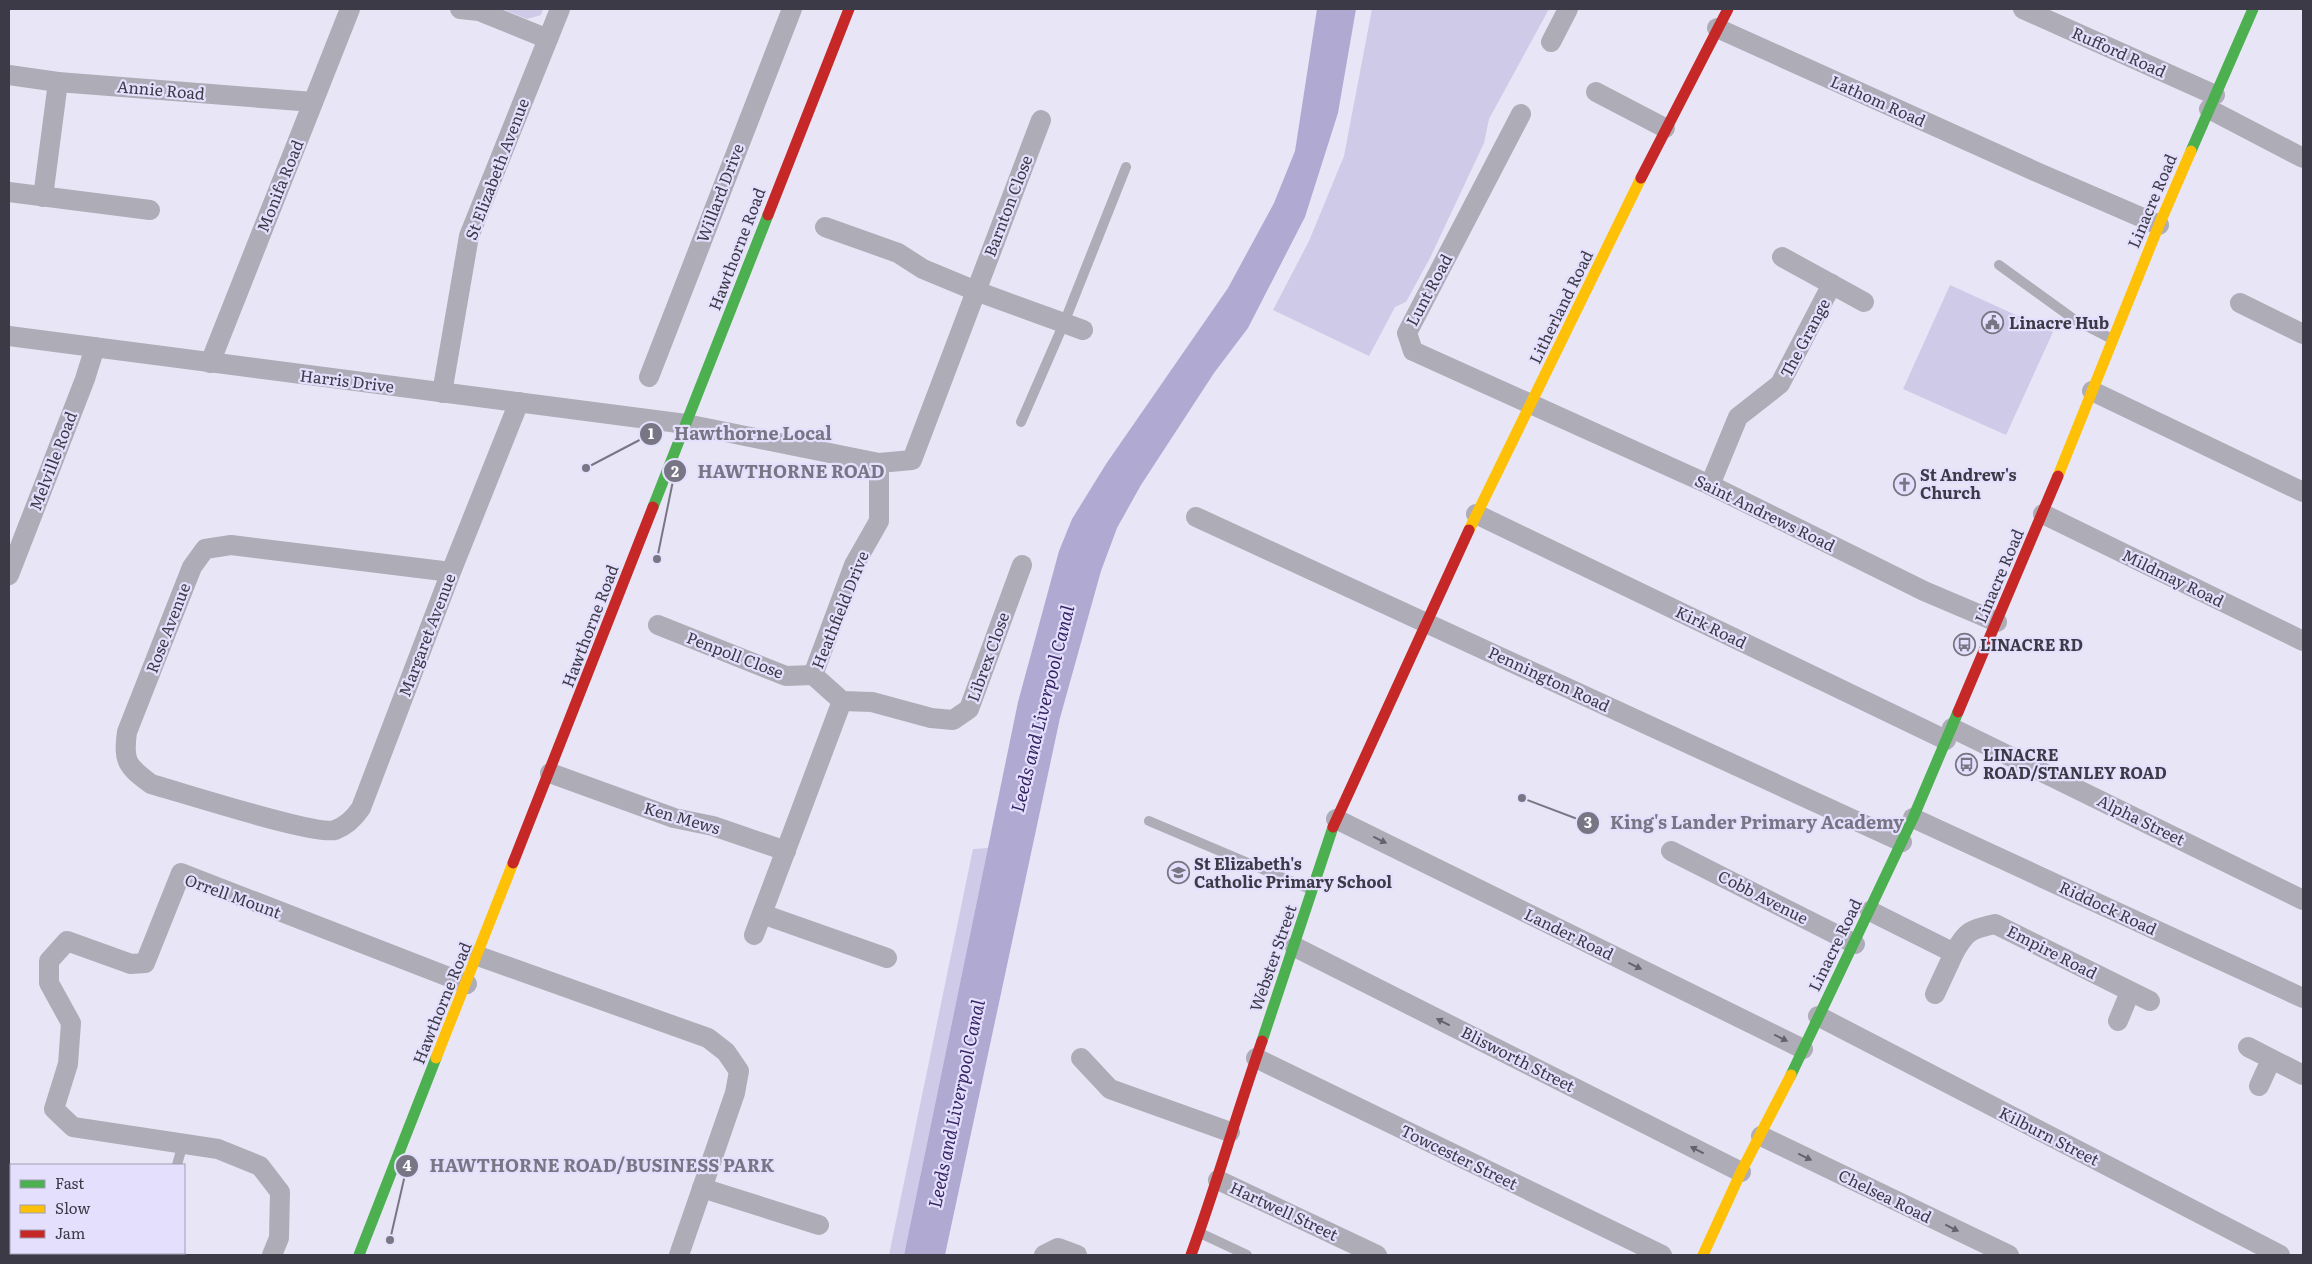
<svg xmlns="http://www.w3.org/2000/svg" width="2312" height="1264" viewBox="0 0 2312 1264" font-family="Literata,serif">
<rect width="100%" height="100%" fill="#e8e6f6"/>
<!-- green -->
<g fill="#cfcae7">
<polygon points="502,9 543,9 541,15 527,19"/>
<polygon points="1372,9 1549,9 1489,119 1484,143 1430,258 1406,302 1395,307 1369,356 1273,310 1309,241 1344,156"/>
<polygon points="1950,285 2053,332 2006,435 1903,389"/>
<polygon points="988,848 904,1255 889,1255 973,849"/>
</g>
<!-- water -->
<polygon fill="#b0aad3" points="1317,9 1356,9 1338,113 1305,217 1248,328 1214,373 1141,485 1117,528 1101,571 1060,718 945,1255 904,1255 1018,702 1059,551 1072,519 1106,464 1228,288 1274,203 1295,151"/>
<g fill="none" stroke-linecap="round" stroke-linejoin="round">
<!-- lane -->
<g stroke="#aeacb7" stroke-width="10">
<polyline points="1999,265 2075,320 2112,339"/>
<polyline points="1021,422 1064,323 1126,167"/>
<polyline points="1149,821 1312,890"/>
<polyline points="177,1165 183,1143"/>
<polyline points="1200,1233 1247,1255"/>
<polyline points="148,1255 149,1253"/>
</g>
<!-- street -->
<g stroke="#aeacb7" stroke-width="20">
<polyline points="460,9 479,11 548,39"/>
<polyline points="2023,9 2215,95"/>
<polyline points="1717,28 2039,173 2159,225"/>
<polyline points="1551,42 1568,9"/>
<polyline points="9,75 58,82 313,102"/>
<polyline points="1596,92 1665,128"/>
<polyline points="2209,109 2303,158"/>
<polyline points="1521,114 1407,333 1413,351 1710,485 1924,591 1997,622"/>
<polyline points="9,192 150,210"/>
<polyline points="43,197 58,82"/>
<polyline points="825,227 898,253 923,269 976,291 1083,330"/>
<polyline points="1782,257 1864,302"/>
<polyline points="2240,303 2303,334"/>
<polyline points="9,336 686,424 879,463 912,460 1041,120"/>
<polyline points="210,363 350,9"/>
<polyline points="649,377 792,9"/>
<polyline points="2092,391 2303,492"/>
<polyline points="442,393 469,236 560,9"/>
<polyline points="1710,485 1738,417 1780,384 1832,284"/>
<polyline points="1476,514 1946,740"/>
<polyline points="2043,514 2303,641"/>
<polyline points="1196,517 1902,842"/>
<path d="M451 572 231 545 205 549 192 567 127 732C123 762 127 766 151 784 180 792 316 836 335 830 346 826 355 817 361 808L451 572 519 402"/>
<polyline points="9,575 85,379 95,347"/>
<polyline points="658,625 786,676 813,675"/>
<polyline points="842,701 872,702 931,718 953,720 969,709 1022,565"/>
<polyline points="1952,728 2303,900"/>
<polyline points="550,773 674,818 713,826 786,851"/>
<polyline points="1913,818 2303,998"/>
<polyline points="1336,819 1803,1049"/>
<polyline points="1671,851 1855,944"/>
<path d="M1870 911 1954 953C1966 931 1971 929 1995 924L2150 1001"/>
<polyline points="762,914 887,958"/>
<polyline points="754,935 842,701 813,675 854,565 879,521 879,463"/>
<polyline points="1295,947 1741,1172"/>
<polyline points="478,956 708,1038 726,1052 739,1071 735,1093 679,1255"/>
<polyline points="1935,994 1954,953"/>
<polyline points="1818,1016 2280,1255"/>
<polyline points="2118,1021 2130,992"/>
<polyline points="2248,1047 2303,1075"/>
<polyline points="1081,1058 1110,1089 1230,1132"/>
<polyline points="1256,1058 1662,1255"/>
<polyline points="2259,1086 2271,1060"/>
<polyline points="1761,1136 2009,1255"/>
<polyline points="1218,1180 1377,1255"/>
<polyline points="702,1188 819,1225"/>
<polyline points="272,1255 279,1238 280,1192 260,1166 218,1149 73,1127 54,1109 68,1064 71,1023 49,983 49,961 67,941 131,964 145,963 181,873 467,984"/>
<polyline points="1044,1255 1058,1248 1077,1255"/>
</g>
<!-- fast -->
<g stroke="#4caf50" stroke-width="11">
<polyline points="2191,151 2253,9"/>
<polyline points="653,507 768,215"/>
<polyline points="1262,1041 1333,827"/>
<polyline points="1791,1075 1913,818 1958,712"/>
<polyline points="359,1255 436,1058"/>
</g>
<!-- slow -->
<g stroke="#ffc107" stroke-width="11">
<polyline points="2058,476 2159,225 2191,151"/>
<polyline points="1469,530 1641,178"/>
<polyline points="436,1058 513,863"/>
<polyline points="1703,1255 1741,1172 1791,1075"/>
</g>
<!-- jam -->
<g stroke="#c62828" stroke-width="11">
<polyline points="1641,178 1728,9"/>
<polyline points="768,215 849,9"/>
<polyline points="1958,712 2058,476"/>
<polyline points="1333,827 1469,530"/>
<polyline points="513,863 653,507"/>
<path d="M1191 1255C1217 1184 1237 1112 1262 1041"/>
</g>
</g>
<!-- one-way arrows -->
<defs><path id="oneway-solid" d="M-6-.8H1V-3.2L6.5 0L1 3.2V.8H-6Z" transform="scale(1.25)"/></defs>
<g fill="#64626e">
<use href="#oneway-solid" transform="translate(1380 840) rotate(26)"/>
<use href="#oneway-solid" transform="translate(1635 966) rotate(26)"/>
<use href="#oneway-solid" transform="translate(1443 1022) rotate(-153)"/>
<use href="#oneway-solid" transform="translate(1781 1038) rotate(26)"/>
<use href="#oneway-solid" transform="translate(1697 1150) rotate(-153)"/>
<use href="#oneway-solid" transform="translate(1805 1157) rotate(26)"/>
<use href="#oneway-solid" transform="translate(1952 1228) rotate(26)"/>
</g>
<!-- icons -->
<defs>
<symbol id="civic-ring" viewBox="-11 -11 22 22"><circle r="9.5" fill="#e3dffd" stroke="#787684" stroke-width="1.5"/><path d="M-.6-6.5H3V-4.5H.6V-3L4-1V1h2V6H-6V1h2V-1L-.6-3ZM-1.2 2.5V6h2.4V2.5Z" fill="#787684"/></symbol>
<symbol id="church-ring" viewBox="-11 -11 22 22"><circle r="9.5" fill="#e3dffd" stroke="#787684" stroke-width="1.5"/><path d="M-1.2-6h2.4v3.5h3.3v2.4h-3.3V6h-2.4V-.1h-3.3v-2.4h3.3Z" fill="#787684"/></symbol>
<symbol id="bus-ring" viewBox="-11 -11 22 22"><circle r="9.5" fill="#e3dffd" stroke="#787684" stroke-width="1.5"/><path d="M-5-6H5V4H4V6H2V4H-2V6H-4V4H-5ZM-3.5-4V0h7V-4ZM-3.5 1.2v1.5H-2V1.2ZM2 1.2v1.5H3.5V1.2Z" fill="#787684"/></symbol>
<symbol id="school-ring" viewBox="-11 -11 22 22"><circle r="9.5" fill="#e3dffd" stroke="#787684" stroke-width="1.5"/><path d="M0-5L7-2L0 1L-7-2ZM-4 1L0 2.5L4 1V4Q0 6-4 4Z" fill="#787684"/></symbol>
</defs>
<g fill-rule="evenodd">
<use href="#civic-ring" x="1980" y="310" width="25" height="25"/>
<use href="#church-ring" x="1892" y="472" width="25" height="25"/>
<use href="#bus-ring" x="1952" y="632" width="25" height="25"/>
<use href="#bus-ring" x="1954" y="752" width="25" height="25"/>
<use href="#school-ring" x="1166" y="860" width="25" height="25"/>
</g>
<g text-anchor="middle" stroke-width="4.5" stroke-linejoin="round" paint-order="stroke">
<!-- street labels -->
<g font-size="16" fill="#3c3a46" stroke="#e3dffd">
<text transform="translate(2119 52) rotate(24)" y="6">Rufford Road</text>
<text transform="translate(161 90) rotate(5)" y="6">Annie Road</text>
<text transform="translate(1878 101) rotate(24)" y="6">Lathom Road</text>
<text transform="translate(497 169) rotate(-69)" y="6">St Elizabeth Avenue</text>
<text transform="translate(280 186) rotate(-68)" y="6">Monifa Road</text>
<text transform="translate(720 193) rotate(-69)" y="6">Willard Drive</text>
<text transform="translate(2152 201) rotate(-67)" y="6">Linacre Road</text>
<text transform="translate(1008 206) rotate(-69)" y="6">Barnton Close</text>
<text transform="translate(737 249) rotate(-69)" y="6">Hawthorne Road</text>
<text transform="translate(1429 290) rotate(-62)" y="6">Lunt Road</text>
<text transform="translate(1561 307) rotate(-64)" y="6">Litherland Road</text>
<text transform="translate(1805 338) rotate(-62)" y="6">The Grange</text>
<text transform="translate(347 381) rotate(7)" y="6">Harris Drive</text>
<text transform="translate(53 461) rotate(-69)" y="6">Melville Road</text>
<text transform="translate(1765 513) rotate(26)" y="6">Saint Andrews Road</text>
<text transform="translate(1999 576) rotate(-67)" y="6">Linacre Road</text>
<text transform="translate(2173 578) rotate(26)" y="6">Mildmay Road</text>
<text transform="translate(840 610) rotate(-68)" y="6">Heathfield Drive</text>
<text transform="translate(590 626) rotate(-69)" y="6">Hawthorne Road</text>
<text transform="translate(1711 627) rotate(26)" y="6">Kirk Road</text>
<text transform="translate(168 628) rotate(-69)" y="6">Rose Avenue</text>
<text transform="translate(427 635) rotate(-69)" y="6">Margaret Avenue</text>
<text transform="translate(735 655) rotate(21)" y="6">Penpoll Close</text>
<text transform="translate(988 657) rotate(-70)" y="6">Librex Close</text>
<text transform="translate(1549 679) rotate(25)" y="6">Pennington Road</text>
<text transform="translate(682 818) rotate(16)" y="6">Ken Mews</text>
<text transform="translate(2141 820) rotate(26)" y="6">Alpha Street</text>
<text transform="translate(233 896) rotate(20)" y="6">Orrell Mount</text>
<text transform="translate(1763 897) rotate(27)" y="6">Cobb Avenue</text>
<text transform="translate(2108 908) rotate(25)" y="6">Riddock Road</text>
<text transform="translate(1569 934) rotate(26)" y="6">Lander Road</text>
<text transform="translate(1835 945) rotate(-64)" y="6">Linacre Road</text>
<text transform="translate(2052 952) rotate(27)" y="6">Empire Road</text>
<text transform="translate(1273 958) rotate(-71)" y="6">Webster Street</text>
<text transform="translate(442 1003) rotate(-68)" y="6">Hawthorne Road</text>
<text transform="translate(1518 1059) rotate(27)" y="6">Blisworth Street</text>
<text transform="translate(2049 1136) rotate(27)" y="6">Kilburn Street</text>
<text transform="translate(1459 1157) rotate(26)" y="6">Towcester Street</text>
<text transform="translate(1885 1196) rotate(26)" y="6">Chelsea Road</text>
<text transform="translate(1284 1211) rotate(25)" y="6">Hartwell Street</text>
</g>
<!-- poi labels -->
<g font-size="16" font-weight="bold" fill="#3c3a46" stroke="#e3dffd" text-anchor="start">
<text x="2009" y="329">Linacre Hub</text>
<text x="1920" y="481">St Andrew's<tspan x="1920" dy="18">Church</tspan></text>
<text x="1980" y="651">LINACRE RD</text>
<text x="1983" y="761">LINACRE<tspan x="1983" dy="18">ROAD/STANLEY ROAD</tspan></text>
<text x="1194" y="870">St Elizabeth's<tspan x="1194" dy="18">Catholic Primary School</tspan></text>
</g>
<!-- water labels -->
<g font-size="18" font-style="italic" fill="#362463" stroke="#e3dffd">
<text transform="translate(1043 709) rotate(-76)" y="6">Leeds and Liverpool Canal</text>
<text transform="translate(957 1104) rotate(-78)" y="6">Leeds and Liverpool Canal</text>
</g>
</g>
<!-- callouts -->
<path fill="none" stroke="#787684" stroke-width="2" d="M586 468L651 434M657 559L675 471M1522 798L1588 823M390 1240L407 1166"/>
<g fill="#787684" stroke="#e3dffd" stroke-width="2">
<circle cx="586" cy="468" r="5"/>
<circle cx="657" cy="559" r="5"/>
<circle cx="1522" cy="798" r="5"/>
<circle cx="390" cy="1240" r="5"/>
<circle cx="651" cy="434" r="12"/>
<circle cx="675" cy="471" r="12"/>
<circle cx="1588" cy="823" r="12"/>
<circle cx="407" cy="1166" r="12"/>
</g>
<g font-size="15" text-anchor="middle" font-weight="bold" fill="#fff">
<text x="651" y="439">1</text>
<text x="675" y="477">2</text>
<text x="1588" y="828">3</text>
<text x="407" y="1171">4</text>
</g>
<g font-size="18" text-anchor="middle" font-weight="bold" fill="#787684" stroke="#e3dffd" stroke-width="4.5" stroke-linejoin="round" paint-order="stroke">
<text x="753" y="440">Hawthorne Local</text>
<text x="791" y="478">HAWTHORNE ROAD</text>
<text x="1757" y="829">King's Lander Primary Academy</text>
<text x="602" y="1172">HAWTHORNE ROAD/BUSINESS PARK</text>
</g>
<!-- border -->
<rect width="2312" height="1264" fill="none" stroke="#3c3a46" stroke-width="20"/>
<!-- legend -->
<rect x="10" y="1164" width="175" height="90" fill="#e3dffd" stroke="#a09db4"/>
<rect x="20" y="1180" width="25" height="8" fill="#4caf50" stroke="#a09db4"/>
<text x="55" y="1189" font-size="15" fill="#3c3a46">Fast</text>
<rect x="20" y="1205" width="25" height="8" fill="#ffc107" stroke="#a09db4"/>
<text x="55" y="1214" font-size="15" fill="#3c3a46">Slow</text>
<rect x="20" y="1230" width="25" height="8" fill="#c62828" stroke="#a09db4"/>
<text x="55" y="1239" font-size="15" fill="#3c3a46">Jam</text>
</svg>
